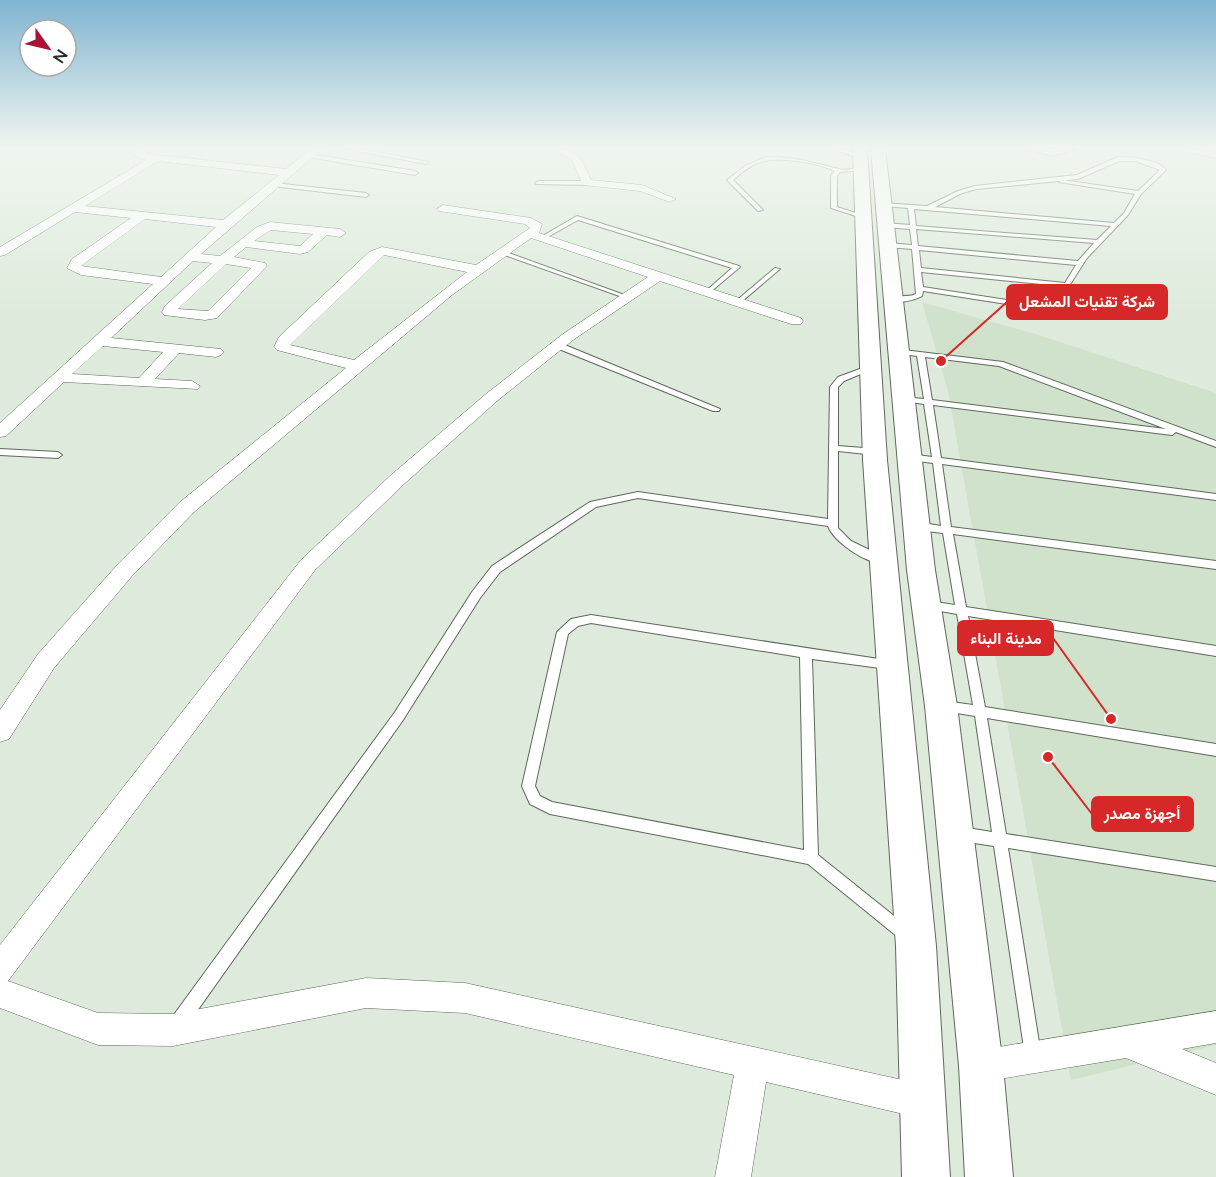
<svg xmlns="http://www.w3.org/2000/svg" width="1216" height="1177" viewBox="0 0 1216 1177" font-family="Lato,Vazirmatn,sans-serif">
<rect width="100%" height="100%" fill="#deebdc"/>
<!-- built -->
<polygon fill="#d0e1cc" points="922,302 1035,334 1216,393 1216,1045 1071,1080 948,391"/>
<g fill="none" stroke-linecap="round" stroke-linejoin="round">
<defs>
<g id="lane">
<polygon points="347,149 361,149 429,162 426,164"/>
<polygon points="834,149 843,149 863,157 858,158"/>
<path d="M1028 149C1036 149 1044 152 1052 152 1061 152 1069 149 1077 149L1052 156Z"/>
<polygon points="310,154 415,171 418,173 415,175 308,157"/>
<path d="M766 157C792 156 814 163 839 169 846 171 855 168 863 168V170L840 172 837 176V207L865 216 862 218 831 208V175L835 171C818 163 784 157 765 161 753 163 742 172 733 180L763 210 758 211 727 180 745 166Z"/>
<path d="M1118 157C1131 157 1158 159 1166 170L1141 194 1128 215 1087 258 1069 286 1048 304 1039 309 923 291 922 296C912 301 899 304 890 299 897 294 908 298 916 294L912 249 887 247 884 245 887 243 912 245 910 229 885 227 882 225 885 223 910 225 908 208 883 206 881 205V203L927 206 958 191 975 186 1077 175ZM1119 161H1135L1160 170 1138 191 1062 180 1059 182 1135 194 1124 213 1114 223 935 207 962 193 977 189 1078 179ZM914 209 1111 226 1097 240 916 226ZM916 229 1094 243 1078 261 918 246ZM919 250 1076 265 1065 283 921 268ZM921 272 1061 286 1038 305 923 287Z"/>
<polygon points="538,181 587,181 590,183 587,185 536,184 535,183"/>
<polygon points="274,183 366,193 369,195 366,197 272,186 271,185"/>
<polygon points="577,216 739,266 740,267 708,294 705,292 706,291 732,268 578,220 544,239 539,238"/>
<polygon points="502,252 506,252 630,297 625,298 502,254"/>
<polygon points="775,268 780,269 740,303 736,303 736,301"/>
<polygon points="554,343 560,343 720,409 719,411 713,411 554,347"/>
<path d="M895 349 1003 362 1216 441V447L1176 432 1172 435 933 405 941 458 1216 494V500L942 464 951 527 1216 561V569L953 534 966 607 1216 646V656L968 616 985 707 1216 744V756L987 718 1006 834 1216 867V881L1008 848 1041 1055 1039 1061 1033 1063 1027 1061 1025 1055 994 846 961 841 956 839 954 834 956 829 961 827 992 832 975 716 944 711 940 710 938 706 940 702 944 701 973 705 957 614 929 609 925 608 924 605 925 602 929 601 955 605 943 533 917 530 912 526 917 522 941 526 933 463 910 460 906 457 910 454 932 457 924 404 903 401 899 399 903 397 924 399 917 356 895 353ZM925 357 999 366 1166 429 932 400Z"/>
<path d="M868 366H871L875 368 844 381 838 387V446L876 449 880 452 876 455 838 451V528L851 541 884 557 885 560 884 563C867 565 833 541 828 526L638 498 596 507 500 572 480 598 403 720 185 1028 179 1030 173 1028 171 1022 173 1016 395 712 472 592 492 566 590 502 638 492 828 519 830 387 838 377Z"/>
<polygon points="0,449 58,452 62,455 58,458 0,455"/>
<path d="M591 615 892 661 894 664 892 667 888 669 812 659 818 855 909 928 911 933 909 938 904 940 899 938 808 864 550 814 530 804 522 786 557 632 571 619ZM591 623 800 657 804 850 552 802 540 796 535 786 568 634 578 626Z"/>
</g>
<g id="street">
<path d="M132 149H142L149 154 286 169 310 149H322L201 254 220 256 257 227 270 222 340 229 346 233 340 237 327 235 308 252 300 254 246 247 234 257 265 263 267 266 217 318 205 320 164 315 162 312 165 306 212 263 193 261 111 338 221 349 224 352 221 355 216 357 179 353 155 379 192 381 200 386 198 389 64 382 6 436 0 437V423L153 284 81 275 67 268 72 259 131 218 75 212 5 255 0 256V247L146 160 135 156ZM158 161 279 175 223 220 85 206ZM145 219 216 227 161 277 81 266ZM271 230 313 234 300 246 254 241ZM226 264 251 268 208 311 178 309ZM103 346 163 352 139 378 72 374Z"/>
<path d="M553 149C580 149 581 158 591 180L642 185 676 199 670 202 640 191 583 185 572 160Z"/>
<polygon points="1182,149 1216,152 1216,158 1183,151"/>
<path d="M443 205 531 218 542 224 539 233 801 318 803 321 801 324H791L660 281 573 340 497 401 404 484 315 570 8 981 98 1013 173 1014 366 978 465 983 925 1085 937 1090 942 1102 937 1114 925 1119 766 1082 751 1177H715L734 1075 465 1013 366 1008 173 1046 98 1045 0 1008V945L301 560 391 475 486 394 563 334 648 277 531 238 452 295 194 512 132 576 54 668 9 739 0 742V710L38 654 118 564 180 502 346 368 277 350 274 347 279 337 369 252 382 247 476 265 530 228 525 224 439 211 437 209ZM384 255 467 272 354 360 290 345Z"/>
<polygon points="1216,1011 1216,1043 1182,1049 1216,1063 1216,1095 1126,1058 981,1082 969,1078 965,1066 969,1054 981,1050"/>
</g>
<g id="secondary">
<polygon points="853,149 867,149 887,460 936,946 950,1177 902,1177 896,946 863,460"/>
<polygon points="871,149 885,149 935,570 957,706 1003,1066 1013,1177 965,1177 959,1066 925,706 907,570"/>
</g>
</defs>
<!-- lane casing -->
<use href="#lane" stroke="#5e685b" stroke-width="2"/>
<!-- street casing -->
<use href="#street" stroke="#5e685b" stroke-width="1"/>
<!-- secondary casing -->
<use href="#secondary" stroke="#5e685b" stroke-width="2"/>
<!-- lane -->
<use href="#lane" fill="#fff" fill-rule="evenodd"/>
<!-- street -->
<use href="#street" fill="#fff" fill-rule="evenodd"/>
<!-- secondary -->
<use href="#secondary" fill="#fff" fill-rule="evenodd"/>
</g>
<!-- sky -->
<linearGradient id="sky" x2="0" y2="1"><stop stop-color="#80b4d1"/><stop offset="0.47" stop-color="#f0f6ef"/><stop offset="1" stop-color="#f0f6ef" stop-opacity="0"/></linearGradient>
<rect width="1216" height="314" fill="url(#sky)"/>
<!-- callouts -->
<path fill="none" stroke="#d62828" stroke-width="2" d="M941 361L1007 302M1111 719L1053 638M1048 757L1092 814"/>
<g fill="#d62828" stroke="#fff" stroke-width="2">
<circle cx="941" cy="361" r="6"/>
<circle cx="1111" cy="719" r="6"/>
<circle cx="1048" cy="757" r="6"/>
</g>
<g fill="#d62828" stroke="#d62828" stroke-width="2">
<rect x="1007" y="285" width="160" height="34" rx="6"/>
<rect x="958" y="621" width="95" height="34" rx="6"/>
<rect x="1092" y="797" width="101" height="34" rx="6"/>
</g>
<g font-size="16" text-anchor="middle" font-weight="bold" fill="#fff">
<text x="1087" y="307">شركة تقنيات المشعل</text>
<text x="1006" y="644">مدينة البناء</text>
<text x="1142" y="819">أجهزة مصدر</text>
</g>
<!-- north arrow -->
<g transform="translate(48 48) rotate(124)"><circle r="28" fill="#ffffff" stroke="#a8aaa8" stroke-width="1.5"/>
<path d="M0-4.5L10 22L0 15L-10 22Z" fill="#aa1338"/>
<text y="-9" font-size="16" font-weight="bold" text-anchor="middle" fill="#262b25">N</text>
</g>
</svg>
